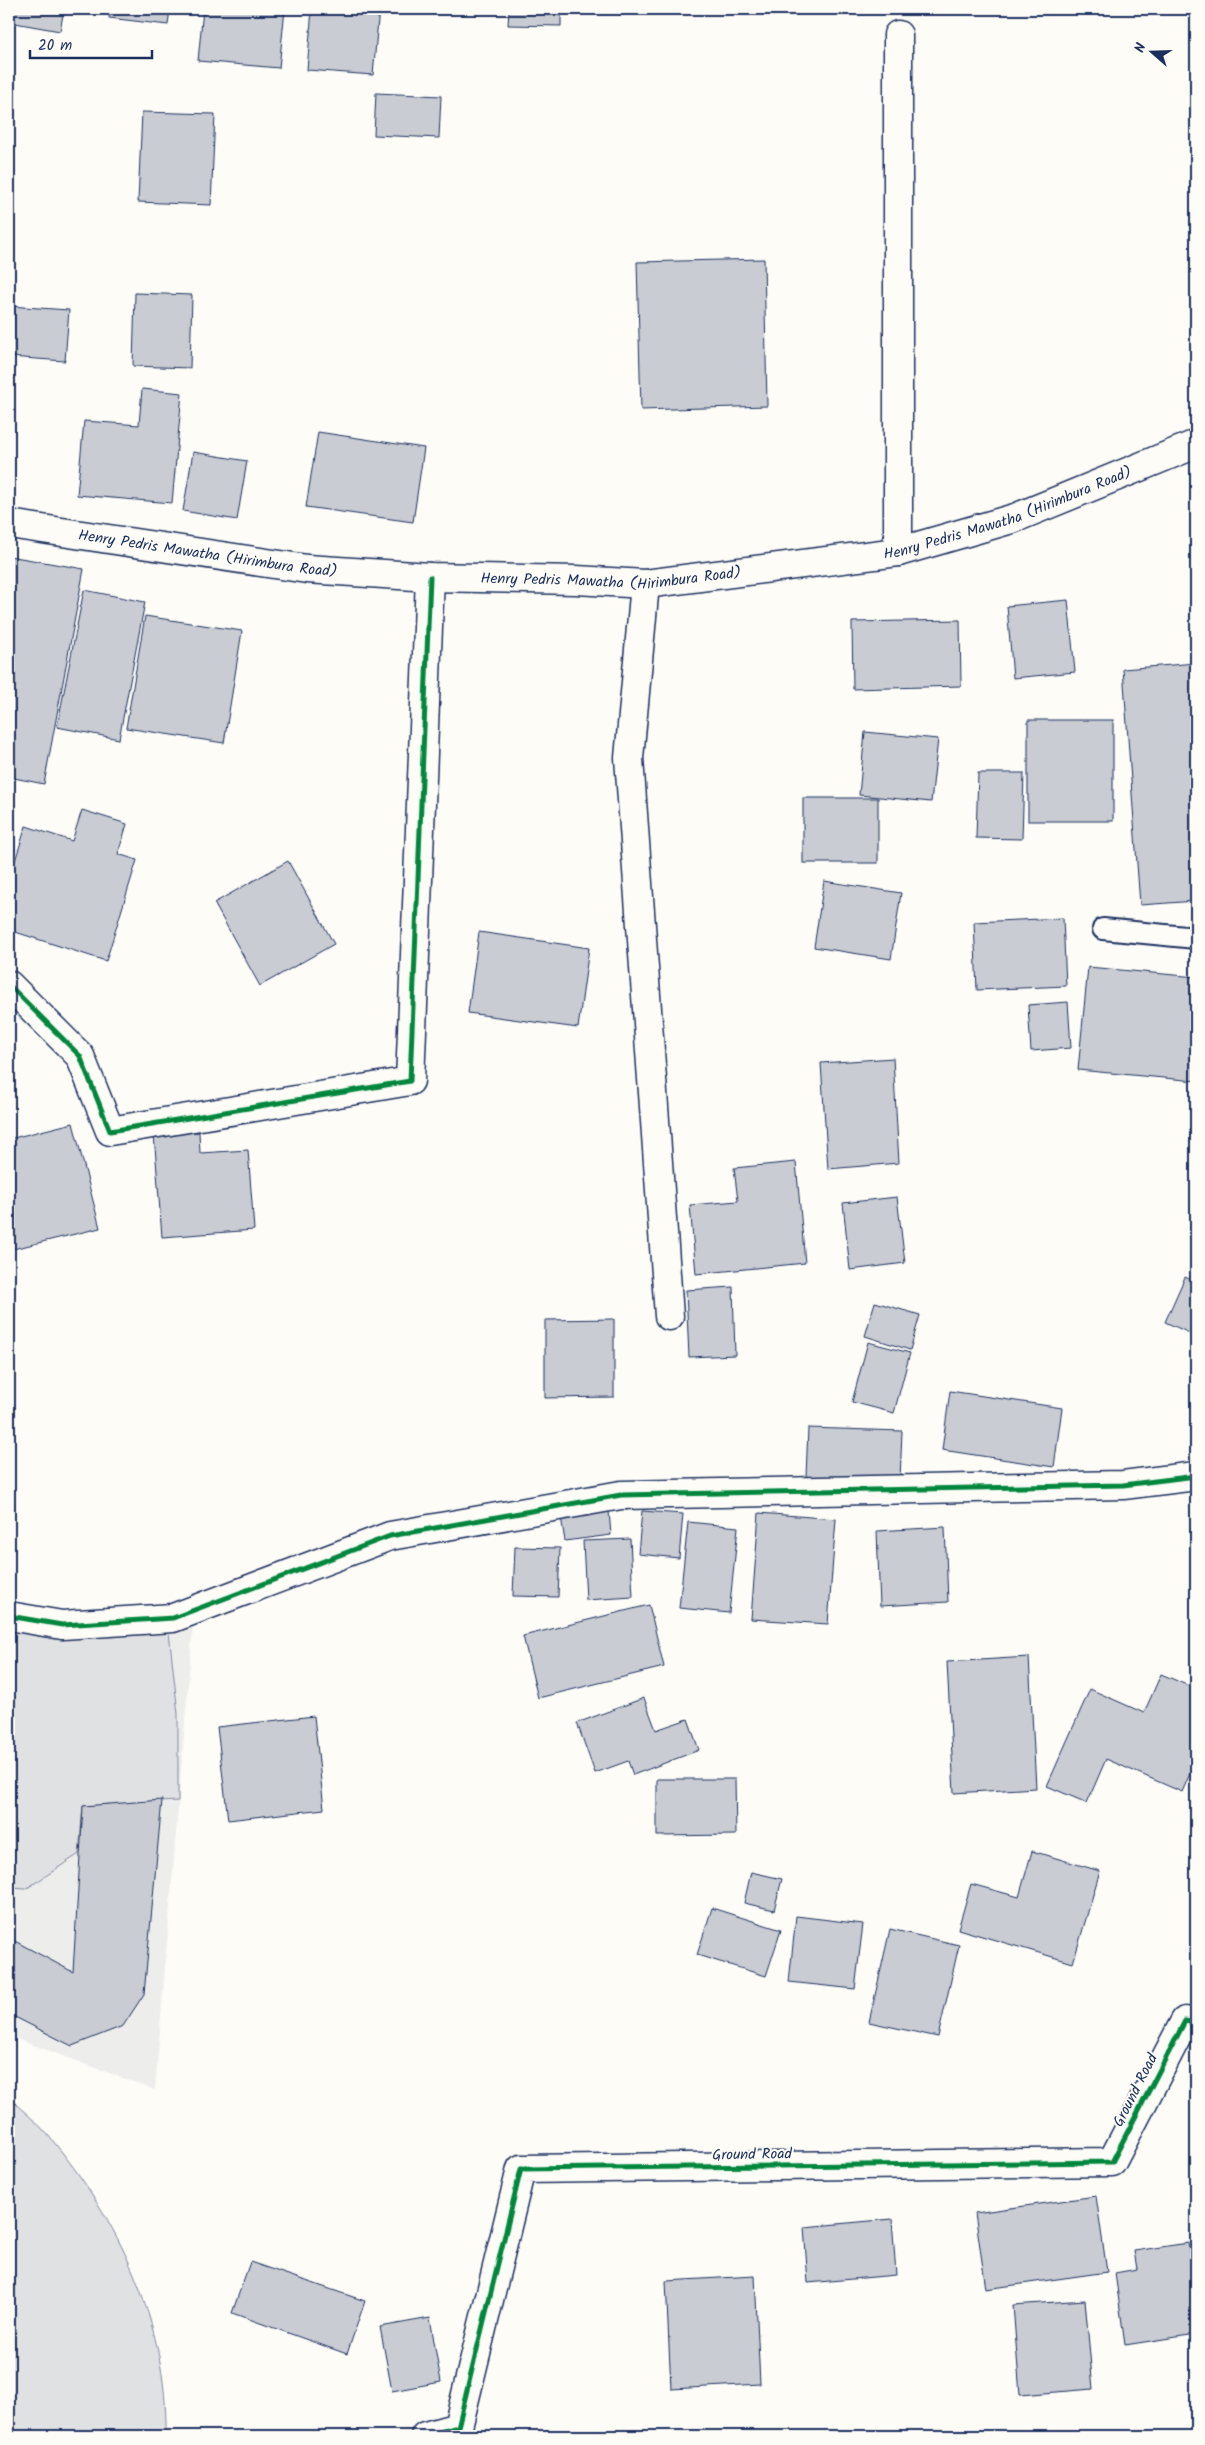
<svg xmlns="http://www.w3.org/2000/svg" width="1205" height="2445" viewBox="0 0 1205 2445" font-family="Kalam,sans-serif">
<rect width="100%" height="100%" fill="#fdfcf7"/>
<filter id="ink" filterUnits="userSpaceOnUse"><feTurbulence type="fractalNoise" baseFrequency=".02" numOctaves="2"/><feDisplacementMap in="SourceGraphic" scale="10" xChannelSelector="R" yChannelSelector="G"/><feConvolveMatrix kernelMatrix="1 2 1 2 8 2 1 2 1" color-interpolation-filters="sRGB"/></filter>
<g filter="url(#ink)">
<!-- built -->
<polygon fill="#edeeec" points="9,1623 56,1632 193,1625 155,2090 9,2036"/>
<!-- green -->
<g fill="#e0e1e3" stroke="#7e88a0">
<polygon points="9,1631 59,1639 169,1632 178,1714 178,1801 83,1806 79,1854 26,1889 9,1888"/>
<path d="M9 2098C22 2110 36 2121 48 2135 119 2219 168 2324 166 2436H9Z"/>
</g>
<!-- building -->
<g fill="#c9ccd3" stroke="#1b2f5e">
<polygon points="9,9 64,9 60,31 9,22"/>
<polygon points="110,9 170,9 168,25 109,18"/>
<polygon points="203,9 285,9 279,68 198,61"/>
<polygon points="312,9 379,9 373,75 307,70"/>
<polygon points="509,9 561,9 561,26 508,25"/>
<polygon points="376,93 441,96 439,138 374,135"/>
<polygon points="142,112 215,114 211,205 138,202"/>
<polygon points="764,259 767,406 641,410 637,262"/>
<polygon points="135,293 192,295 190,368 133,366"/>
<polygon points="9,306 69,310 65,361 9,357"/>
<polygon points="142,389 182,393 172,503 77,495 84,421 139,425"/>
<polygon points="318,432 424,448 413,522 306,507"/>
<polygon points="193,452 247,461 237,520 183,511"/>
<polygon points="9,556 84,569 44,784 9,777"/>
<polygon points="84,590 145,602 119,739 57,727"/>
<polygon points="1068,600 1075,672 1013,678 1007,606"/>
<polygon points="145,616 242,631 224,743 126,728"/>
<polygon points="960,620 961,686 853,689 852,622"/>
<polygon points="1196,663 1196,901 1140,905 1123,669"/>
<rect x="1028" y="720" width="85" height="101"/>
<polygon points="865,732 938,739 931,802 859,795"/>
<polygon points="978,773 1024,773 1022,839 976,838"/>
<rect x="803" y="798" width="75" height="65"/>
<polygon points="82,810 127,824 118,854 137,860 106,961 9,930 9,880 26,826 72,841"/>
<polygon points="288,861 334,944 260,986 214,903"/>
<polygon points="824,881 901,893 891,959 814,947"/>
<polygon points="1063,918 1066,986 977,990 974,922"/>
<polygon points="479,932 589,948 578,1028 468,1013"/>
<polygon points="1088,967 1196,977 1196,1081 1078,1070"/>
<polygon points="1068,1002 1071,1048 1031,1051 1028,1005"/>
<polygon points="893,1058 899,1163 828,1169 821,1063"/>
<polygon points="73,1123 100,1228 9,1250 9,1139"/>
<polygon points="199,1132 200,1153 248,1150 254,1230 162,1237 154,1134"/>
<polygon points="796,1162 805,1263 696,1274 690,1205 738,1201 734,1168"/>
<polygon points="897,1197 905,1263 850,1270 843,1203"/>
<polygon points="1185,1277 1196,1282 1196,1336 1165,1322"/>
<polygon points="733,1287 735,1355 689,1357 686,1290"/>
<polygon points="875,1302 920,1315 910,1350 865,1336"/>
<polygon points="614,1319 614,1397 545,1398 545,1320"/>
<polygon points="868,1342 910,1353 894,1413 852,1402"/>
<polygon points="950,1391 1062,1408 1054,1467 942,1450"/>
<polygon points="808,1428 902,1431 900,1480 806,1477"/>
<polygon points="609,1511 611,1535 565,1541 561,1517"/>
<polygon points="642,1511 683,1514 679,1558 638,1554"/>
<polygon points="759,1513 836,1519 828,1624 751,1619"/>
<polygon points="688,1522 738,1527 729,1613 679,1608"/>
<polygon points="945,1527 948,1602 880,1606 877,1531"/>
<polygon points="630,1539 633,1597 586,1600 583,1541"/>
<polygon points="515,1547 560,1548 558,1597 513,1596"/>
<polygon points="649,1605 664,1667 538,1698 523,1636"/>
<polygon points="1029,1657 1036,1788 954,1793 947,1662"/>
<polygon points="1161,1674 1196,1689 1196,1760 1182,1792 1106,1759 1087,1803 1047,1786 1090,1689 1144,1713"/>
<polygon points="644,1698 656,1730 688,1719 699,1750 633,1775 628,1761 595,1773 577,1723"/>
<polygon points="314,1716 324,1809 228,1820 217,1727"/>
<polygon points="657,1779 735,1779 736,1835 657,1836"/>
<polygon points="162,1800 144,1994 123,2026 72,2046 9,2014 9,1938 73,1972 83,1806"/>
<polygon points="1032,1851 1100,1871 1073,1963 958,1929 971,1884 1019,1897"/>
<polygon points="751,1872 782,1879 774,1910 744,1903"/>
<polygon points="712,1908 781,1930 766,1976 697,1955"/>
<polygon points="796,1916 863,1924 855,1989 789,1982"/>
<polygon points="890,1929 959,1945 938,2037 869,2022"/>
<polygon points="1096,2196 1107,2272 986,2289 975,2213"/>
<polygon points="892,2219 896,2275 808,2283 804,2227"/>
<polygon points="1188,2243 1196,2302 1196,2334 1125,2345 1115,2273 1137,2269 1134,2251"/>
<polygon points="250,2262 365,2301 347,2354 232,2313"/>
<polygon points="755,2276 760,2384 671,2389 666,2281"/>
<polygon points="1085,2300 1093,2389 1020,2395 1013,2305"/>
<polygon points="430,2318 441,2382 392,2391 380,2327"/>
</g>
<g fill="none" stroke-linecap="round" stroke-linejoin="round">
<defs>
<polyline id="service" points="1103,929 1196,938"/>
<g id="minor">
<polyline points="898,35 898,552"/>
<polyline points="645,584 629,758 669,1316"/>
<polyline points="9,985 80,1056 110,1131 410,1081 430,577"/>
<polyline points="9,1616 62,1625 173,1618 390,1536 621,1495 1123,1485 1196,1476"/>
<polyline points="425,2436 458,2427 521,2169 1112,2162 1185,2021 1196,2023"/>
</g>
<g id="primary">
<path id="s1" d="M9 524 307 569 430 577 576 580 645 584 898 552 1015 518 1196 444"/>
</g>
</defs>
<!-- service casing -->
<use href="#service" stroke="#1b2f5e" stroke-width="24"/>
<!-- minor casing -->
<use href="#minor" stroke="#1b2f5e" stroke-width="31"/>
<!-- primary casing -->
<use href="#primary" stroke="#1b2f5e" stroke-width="31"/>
<!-- service -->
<use href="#service" stroke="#fdfcf7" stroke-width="20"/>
<!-- minor -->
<use href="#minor" stroke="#fdfcf7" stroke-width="28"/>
<!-- primary -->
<use href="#primary" stroke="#fdfcf7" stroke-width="28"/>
<defs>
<g id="cycleway">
<polyline points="9,985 80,1056 110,1131 410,1081 430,577"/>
<polyline points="9,1616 62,1625 173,1618 390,1536 621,1495 1123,1485 1196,1476"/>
<polyline points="425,2436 458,2427 521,2169 1112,2162 1185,2021 1196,2023"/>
</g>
</defs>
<!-- cycleway casing -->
<use href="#cycleway" stroke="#fdfcf7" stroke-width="8"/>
<!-- cycleway -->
<use href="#cycleway" stroke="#00873e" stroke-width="5"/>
</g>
</g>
<g text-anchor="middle" stroke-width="4" stroke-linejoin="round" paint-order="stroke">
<!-- street labels -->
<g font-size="15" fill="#1b2f5e" stroke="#fdfcf7">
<text dy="5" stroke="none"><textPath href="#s1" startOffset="1011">Henry Pedris Mawatha (Hirimbura Road)</textPath></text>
<text dy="5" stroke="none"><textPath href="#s1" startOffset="201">Henry Pedris Mawatha (Hirimbura Road)</textPath></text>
<text dy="5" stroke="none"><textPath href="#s1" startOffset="606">Henry Pedris Mawatha (Hirimbura Road)</textPath></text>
<text transform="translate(1135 2090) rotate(-63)" y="5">Ground Road</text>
<text transform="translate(752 2154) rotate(-1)" y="5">Ground Road</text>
</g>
</g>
<!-- margin -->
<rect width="1205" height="2445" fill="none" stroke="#fdfcf7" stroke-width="30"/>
<rect x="15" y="15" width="1175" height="2415" fill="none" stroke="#1b2f5e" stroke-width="2" filter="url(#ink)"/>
<!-- north arrow -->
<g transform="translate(1152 52) rotate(290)" stroke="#fdfcf7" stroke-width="4" paint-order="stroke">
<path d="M0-4L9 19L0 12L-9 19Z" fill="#1b2f5e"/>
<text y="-8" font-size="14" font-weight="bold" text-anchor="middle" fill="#1b2f5e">N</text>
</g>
<!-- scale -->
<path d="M30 50v8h122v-8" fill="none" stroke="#1b2f5e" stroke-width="2.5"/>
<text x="38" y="50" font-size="15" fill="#1b2f5e" stroke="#fdfcf7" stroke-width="4" paint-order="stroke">20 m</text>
</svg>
